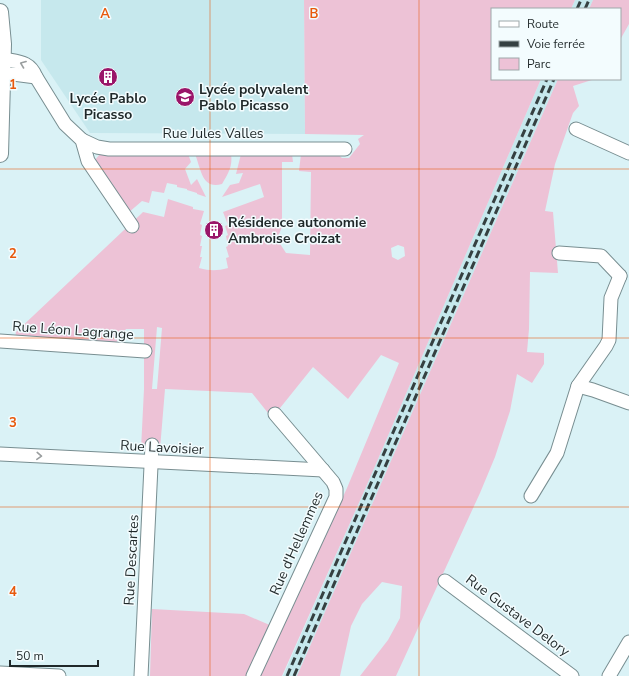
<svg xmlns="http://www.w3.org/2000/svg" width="629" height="676" viewBox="0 0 629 676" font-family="'Nunito Sans',sans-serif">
<rect width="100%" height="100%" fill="#daf2f6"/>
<!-- built -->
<g fill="#c6e8ed">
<polygon points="41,0 304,0 305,134 90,133 41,60"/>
<polygon points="575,0 593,0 589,9 571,9"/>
<polygon points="541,79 558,79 297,676 283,676 366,487"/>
</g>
<!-- green -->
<g fill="#edc2d6" fill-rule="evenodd">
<path d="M304 0H575L571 9H492V79H541L366 487 282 676H260L347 488 399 363 381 355 348 399 313 367 272 418 252 393 165 389 160 449H141L144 389V329H126L115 344 15 338 16 332 141 214 143 212 164 217 168 199 193 207V209L204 211 200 224 202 225 200 235 202 236 200 246H202L200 257H202L199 268C210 271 217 271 228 268L226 258 229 257 226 247 228 246 226 236 228 235 225 226 228 225 223 212 264 197 260 184 222 197 230 185 239 183 243 173 236 174 241 154H292L293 162H282V227L277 239 286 253 310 255 311 172 299 171 301 154 336 153 342 158H349L360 144 358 139 364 135 305 134ZM398 245 404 247 405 256 398 260 392 257 391 248ZM157 327 162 328 157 389H152Z"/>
<polygon points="593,0 629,0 629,24 620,40 620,9 589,9"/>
<polygon points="558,79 595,79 573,86 579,106 573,113 555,164 545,211 553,212 558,273 530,272 529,329 527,352 544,353 544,364 532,383 517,374 510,411 495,457 480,493 396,676 360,676 388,640 400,618 402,586 382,582 362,604 351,626 340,676 297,676"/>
<polygon points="100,154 188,154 191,162 185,169 191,185 197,179 206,197 197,194 197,193 187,190 187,189 177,187 177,185 167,183 164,193 152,191 149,203 142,201 128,213 95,160"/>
<path d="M195 154H231C233 166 228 174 222 184 202 190 201 169 195 154Z"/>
<polygon points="152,609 244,614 272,626 249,676 150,676"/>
</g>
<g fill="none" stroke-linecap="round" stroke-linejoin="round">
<defs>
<g id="minor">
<path d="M3 59C18 62 30 61 36 77L65 124 82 140 88 161 132 226"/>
<polyline points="3,75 13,74 36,77"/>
<polyline points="576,129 629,153"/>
<polyline points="82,140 97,147 109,149 345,149"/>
<polyline points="559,253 601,256 620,276"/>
<polyline points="0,341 145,351"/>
<polyline points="578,386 593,390 629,403"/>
<polyline points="0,454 323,470"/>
<polyline points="531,496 557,453 578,386 606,346 609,340 611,298 620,276"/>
<polyline points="445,581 572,676"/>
<polyline points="0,673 59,676"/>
<polyline points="141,676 152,445"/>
<polyline points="253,676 336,497 336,489 333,482 275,414"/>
<polyline points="609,676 629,642"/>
</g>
<polyline id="tertiary" points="0,12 3,44 0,154"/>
</defs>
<!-- minor casing -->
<use href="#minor" stroke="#788e91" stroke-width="15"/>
<!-- tertiary casing -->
<use href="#tertiary" stroke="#788e91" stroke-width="18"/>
<!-- minor -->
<use href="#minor" stroke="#fff" stroke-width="13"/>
<!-- tertiary -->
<use href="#tertiary" stroke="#fff" stroke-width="16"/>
<!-- rail -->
<g stroke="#354041" stroke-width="3" stroke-dasharray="8 4" stroke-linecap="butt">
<polyline points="577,9 581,0"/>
<polyline points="585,9 589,0"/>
<polyline points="287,676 547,79"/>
<polyline points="294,676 554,79"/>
</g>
</g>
<!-- one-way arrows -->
<defs><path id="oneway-chevron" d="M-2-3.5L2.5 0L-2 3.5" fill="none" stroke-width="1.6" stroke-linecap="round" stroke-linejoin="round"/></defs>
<g stroke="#9a9e9f">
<use href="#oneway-chevron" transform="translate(23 64) rotate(-159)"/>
<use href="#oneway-chevron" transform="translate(39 456) rotate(3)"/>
</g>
<!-- grid -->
<path fill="none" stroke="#e8590c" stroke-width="1" stroke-opacity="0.55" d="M210 0V676M419 0V676M0 169H629M0 338H629M0 507H629"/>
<!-- icons -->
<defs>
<symbol id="building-disc" viewBox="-11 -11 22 22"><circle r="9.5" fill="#9a1569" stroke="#f3fcfe"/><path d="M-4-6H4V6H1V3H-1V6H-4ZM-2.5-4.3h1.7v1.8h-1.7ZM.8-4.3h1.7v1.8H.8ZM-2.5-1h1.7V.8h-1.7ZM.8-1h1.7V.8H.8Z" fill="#fff"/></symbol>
<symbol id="school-disc" viewBox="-11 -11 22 22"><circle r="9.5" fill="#9a1569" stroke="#f3fcfe"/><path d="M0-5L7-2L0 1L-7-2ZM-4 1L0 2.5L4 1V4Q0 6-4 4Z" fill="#fff"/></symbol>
</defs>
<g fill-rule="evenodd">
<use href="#building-disc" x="97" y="66" width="22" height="22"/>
<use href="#school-disc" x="174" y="86" width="22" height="22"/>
<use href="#building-disc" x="203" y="219" width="22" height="22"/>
</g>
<g text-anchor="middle" stroke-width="3" stroke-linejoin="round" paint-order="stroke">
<!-- poi labels -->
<g font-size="14" font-weight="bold" fill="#1f2829" stroke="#f3fcfe" text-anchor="start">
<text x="199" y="94">Lycée polyvalent<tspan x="199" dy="16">Pablo Picasso</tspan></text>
<text x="108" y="103" text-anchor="middle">Lycée Pablo<tspan x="108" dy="16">Picasso</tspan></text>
<text x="228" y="227">Résidence autonomie<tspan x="228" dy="16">Ambroise Croizat</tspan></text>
</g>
<!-- street labels -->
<g font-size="14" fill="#1f2829" stroke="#f3fcfe">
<text x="213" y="138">Rue Jules Valles</text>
<text transform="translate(73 330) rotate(4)" y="5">Rue Léon Lagrange</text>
<text transform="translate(162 447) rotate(3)" y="5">Rue Lavoisier</text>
<text transform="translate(296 543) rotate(-66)" y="5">Rue d'Hellemmes</text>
<text transform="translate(131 560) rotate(-87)" y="5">Rue Descartes</text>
<text transform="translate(518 615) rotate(37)" y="5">Rue Gustave Delory</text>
</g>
</g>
<g font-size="13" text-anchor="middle" font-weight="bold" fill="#e8590c" stroke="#f3fcfe" stroke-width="3" stroke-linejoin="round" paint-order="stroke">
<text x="105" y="18">A</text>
<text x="314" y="18">B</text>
<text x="13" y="89">1</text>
<text x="13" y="258">2</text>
<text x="13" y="427">3</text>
<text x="13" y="596">4</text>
</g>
<!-- legend -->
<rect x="491" y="8" width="130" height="72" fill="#f3fcfe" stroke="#9ea7a9"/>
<rect x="499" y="21" width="20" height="6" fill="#ffffff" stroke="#9ea7a9"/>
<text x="527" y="28" font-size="12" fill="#1f2829">Route</text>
<rect x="499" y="41" width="20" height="6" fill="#354041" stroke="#9ea7a9"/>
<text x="527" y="48" font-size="12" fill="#1f2829">Voie ferrée</text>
<rect x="499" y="58" width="20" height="12" fill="#edc2d6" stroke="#9ea7a9"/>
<text x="527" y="68" font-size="12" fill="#1f2829">Parc</text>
<!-- scale -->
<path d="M10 660v6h88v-6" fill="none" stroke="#1f2829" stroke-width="2"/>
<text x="16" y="660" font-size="12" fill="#1f2829" stroke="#f3fcfe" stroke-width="3" paint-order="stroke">50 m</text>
</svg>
